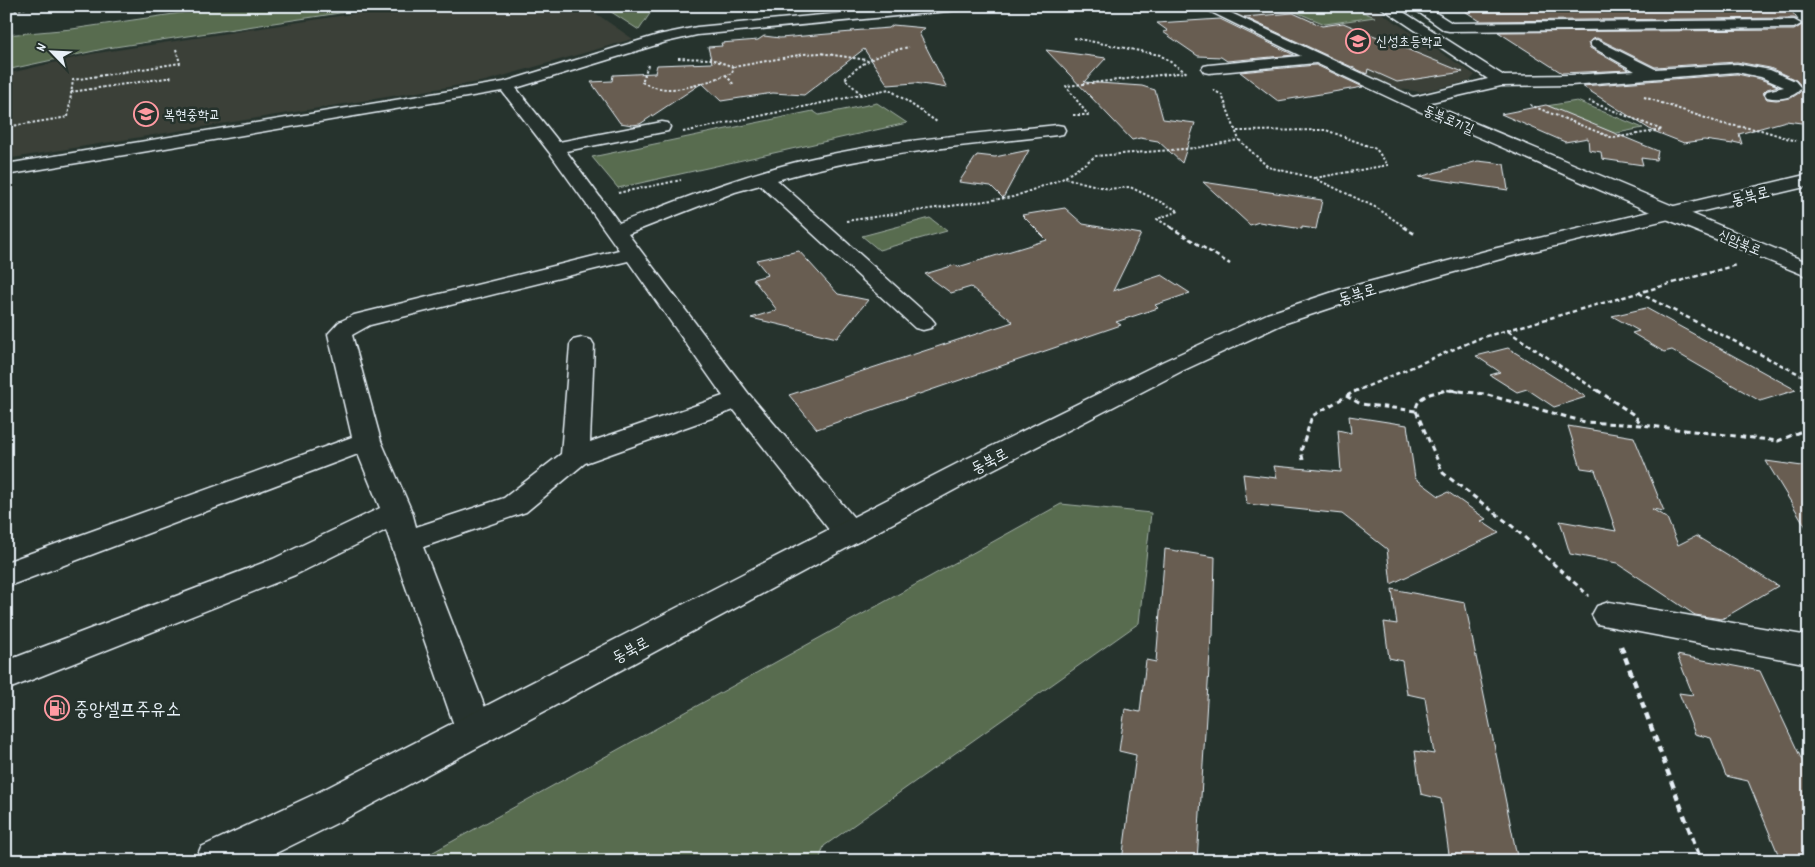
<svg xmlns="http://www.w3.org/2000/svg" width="1815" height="867" viewBox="0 0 1815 867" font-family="Dekko,'Poor Story',sans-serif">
<rect width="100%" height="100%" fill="#26332d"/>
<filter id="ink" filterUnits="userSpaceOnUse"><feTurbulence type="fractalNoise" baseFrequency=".02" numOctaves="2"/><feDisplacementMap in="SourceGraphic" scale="10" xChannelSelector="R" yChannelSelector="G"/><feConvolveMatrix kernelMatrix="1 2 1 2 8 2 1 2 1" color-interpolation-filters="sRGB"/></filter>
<g filter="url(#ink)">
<!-- built -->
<g fill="#3a4038">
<polygon points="404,6 585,6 633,39 485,81 6,159 6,74 91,54"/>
<polygon points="1216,6 1371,6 1475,75 1470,81 1421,92 1400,89"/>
</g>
<!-- green -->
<g fill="#586c50" stroke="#a0aea4">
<polygon points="228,6 386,6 108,48 6,70 6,35 72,29"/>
<polygon points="602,6 655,6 639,30"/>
<polygon points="1281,6 1348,6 1375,17 1325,24"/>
<polygon points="1577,101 1643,128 1612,134 1546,106"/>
<polygon points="877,103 907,123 618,188 592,157 813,111 819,115"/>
<polygon points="930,218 947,231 879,250 862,236"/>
<polygon points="1061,504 1151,513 1139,623 824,846 819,861 417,861"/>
</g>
<!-- building -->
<g fill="#675d51" stroke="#e8f1f8">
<polygon points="1457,6 1788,6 1798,20 1794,18 1480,21"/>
<polygon points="1293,13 1322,26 1343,23 1463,72 1397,82 1368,69 1367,74 1244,17"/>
<polygon points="1220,19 1294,55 1227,61 1221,57 1198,56 1163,32 1168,31 1157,23"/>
<polygon points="893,25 925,28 919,33 947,88 915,83 888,85 864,49 804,95 773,93 721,101 702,83 640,124 632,125 620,123 591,82 612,81 613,75 655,73 657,65 712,63 708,47 722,46 721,43 758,40 764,36 780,38 852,32 851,31 889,28"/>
<polygon points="1802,25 1809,34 1809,124 1786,121 1739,134 1742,144 1733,142 1733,144 1704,140 1684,143 1651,130 1582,86 1737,74 1760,79 1778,86 1767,89 1763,93 1767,99 1776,100 1791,98 1799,93 1803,88 1796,80 1770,68 1737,62 1655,67 1597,38 1592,39 1588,43 1590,48 1629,70 1562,73 1498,32 1794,30"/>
<polygon points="1046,50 1106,58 1084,82 1142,86 1155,90 1163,119 1195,123 1182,163 1158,141 1140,138 1132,140"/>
<polygon points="1316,65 1363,87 1278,101 1240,72"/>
<polygon points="1546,105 1658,151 1656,160 1641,158 1643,165 1602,159 1601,152 1589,150 1588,138 1565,142 1501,114"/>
<polygon points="1029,150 1003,198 991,186 959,182 977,155 995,157"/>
<polygon points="1478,161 1504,164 1508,190 1419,177"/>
<polygon points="1203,182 1322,200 1316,229 1302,227 1302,229 1259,222 1250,225"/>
<polygon points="1065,208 1083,224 1141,234 1113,291 1162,275 1190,293 1155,305 1158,308 1116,322 1121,325 817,429 789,395 1013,322 971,287 951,293 925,274 955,265 958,267 1047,240 1022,215"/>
<polygon points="799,251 838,294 868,300 837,338 751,318 777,310 753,279 768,275 756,260"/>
<polygon points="1646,308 1796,390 1760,401 1672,350 1664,352 1632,333 1639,331 1612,316"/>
<polygon points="1508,348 1586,397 1554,407 1527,389 1517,392 1490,375 1500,372 1476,356"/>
<polygon points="1349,416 1407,425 1415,478 1439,496 1448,492 1486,519 1481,521 1499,533 1391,584 1387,549 1342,514 1247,504 1243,474 1277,478 1274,466 1341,472 1338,430 1351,433"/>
<polygon points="1568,426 1634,437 1664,511 1652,509 1667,518 1678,545 1696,536 1778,586 1722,619 1695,615 1617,563 1570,554 1560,521 1616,531 1595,470 1581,468"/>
<polygon points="1766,461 1809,467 1809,532"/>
<polygon points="1165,549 1215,557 1213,636 1211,636 1197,861 1122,861 1136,755 1119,751 1125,709 1140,712 1146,660 1156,662"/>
<polygon points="1392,589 1465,603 1518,861 1450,861 1441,799 1421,794 1415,751 1434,754 1425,698 1407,694 1402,661 1389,658 1384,622 1397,624"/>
<polygon points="1677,655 1760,671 1809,775 1809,861 1781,861 1748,781 1726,776 1711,738 1695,734 1679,693 1693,695"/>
</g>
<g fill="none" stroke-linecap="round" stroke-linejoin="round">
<defs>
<g id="minor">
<path d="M916 6H965L959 10 697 35 666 42 516 88 559 142 662 122 668 123 670 127 668 131 566 151 619 223C682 199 744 174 809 159 890 140 974 134 1057 125L1063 126 1065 130 1063 134 1057 135C963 146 868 153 777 180L931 318 935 323 931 328 923 330 915 328 760 185 735 192 628 234 748 393 860 525 864 533 860 541 849 544 838 541 734 410 585 463 526 512 423 547 494 731 488 742 475 747 462 742 456 731 386 530 295 575 6 690V661L273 559 380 508 358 454 6 587V562L352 437 328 334 339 322 354 315 619 250 549 152 502 91 6 175V164L504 82 658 35 697 27ZM628 261 723 396 590 442 594 345 591 340 582 338 573 340 570 345 561 454 504 498 416 527 412 512 381 441 352 335 370 325Z"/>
<path d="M1199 6H1216L1413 97 1488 79 1379 6H1394L1504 76 1571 75 1635 71 1592 47 1590 44 1592 41 1597 40 1655 69 1737 64 1770 70 1795 81 1801 88C1794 98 1779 100 1767 97L1765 94 1767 91 1784 87 1761 77 1737 72 1571 85 1501 86 1427 103 1809 263V277L1664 218 1405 105 1316 63 1209 73 1204 72 1202 69 1204 66 1209 65 1301 56Z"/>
<polygon points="1410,6 1425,6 1452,23 1794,20 1801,24 1794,28 1449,31 1444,30"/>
<polygon points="1609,602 1809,636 1809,664 1597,624 1592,615 1597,606"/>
</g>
<polygon id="major" points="1809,174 1809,186 1508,257 1358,299 1283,324 1182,371 984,474 343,820 260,861 195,861 201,847 315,794 964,460 1164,361 1267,314 1342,289 1497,248"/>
</defs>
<!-- minor casing -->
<use href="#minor" stroke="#e8f1f8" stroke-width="3"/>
<!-- major casing -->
<use href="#major" stroke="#e8f1f8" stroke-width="3"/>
<!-- path-far3 -->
<g stroke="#e8f1f8" stroke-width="2" stroke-dasharray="2.5 2" stroke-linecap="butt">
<polyline points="6,13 33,6"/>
<polyline points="1074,38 1160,55 1187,73"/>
<polyline points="678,58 711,59 734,67"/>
<path d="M648 65 642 82C671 98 703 83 732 73L734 67 804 54 820 53 867 60"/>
<polyline points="726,75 734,85"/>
<polyline points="1213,90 1222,95 1239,140 1268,167 1314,178 1377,208 1406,228"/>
<polyline points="71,92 173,77"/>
<path d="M861 94 845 79C863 60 884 52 909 47"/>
<polyline points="1644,97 1723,124 1761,130 1796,141"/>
<polyline points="1530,105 1613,138 1662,130 1589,101"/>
<polyline points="1073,115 1088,115 1066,86 1186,72"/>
<polyline points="6,127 68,117 73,80 180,63 176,49"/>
<polyline points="1237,131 1326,130 1376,149 1388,165 1315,178"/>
<polyline points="683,132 889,89 937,122"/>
<polyline points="1065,178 1109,189 1130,187 1179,211 1157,219 1172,228"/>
<polyline points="618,193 681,180"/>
<polyline points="846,221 1013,197 1062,179 1096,156 1196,148 1239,140"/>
</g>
<!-- path-far2 -->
<g stroke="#e8f1f8" stroke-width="2.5" stroke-dasharray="4.5 3" stroke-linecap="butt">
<polyline points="1170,227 1230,264"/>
<polyline points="1404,227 1416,235"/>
<polyline points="1639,293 1809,379"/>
<polyline points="1508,331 1599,392"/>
<polyline points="1354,392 1480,338 1736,265"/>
<polyline points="1440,392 1447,390 1461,392"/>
</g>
<!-- path-far1 -->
<g stroke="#e8f1f8" stroke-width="3" stroke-dasharray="5.5 4" stroke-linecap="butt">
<polyline points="1450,390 1484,394 1585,422 1642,425 1778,441 1809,428"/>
<polyline points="1597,390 1634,415 1642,425"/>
<path d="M1346 396 1361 404 1416 411C1416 395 1433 393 1446 390"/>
<polyline points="1416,411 1443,473 1512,526 1589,596"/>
<polyline points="1303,460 1301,451 1312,416 1357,390"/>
</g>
<!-- path -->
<polyline stroke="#e8f1f8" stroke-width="4.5" stroke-dasharray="7 5" stroke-linecap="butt" points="1621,646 1701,861"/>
<!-- minor -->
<use href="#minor" fill="#26332d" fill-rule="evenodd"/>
<!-- major -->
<use href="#major" fill="#26332d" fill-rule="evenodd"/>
</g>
</g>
<!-- icons -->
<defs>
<symbol id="school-ring" viewBox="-11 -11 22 22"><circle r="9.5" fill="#26332d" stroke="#ff9aa2" stroke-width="1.5"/><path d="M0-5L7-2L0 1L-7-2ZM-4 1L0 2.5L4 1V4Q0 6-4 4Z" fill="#ff9aa2"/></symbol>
<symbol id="fuel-ring" viewBox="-11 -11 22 22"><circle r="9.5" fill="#26332d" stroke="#ff9aa2" stroke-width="1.5"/><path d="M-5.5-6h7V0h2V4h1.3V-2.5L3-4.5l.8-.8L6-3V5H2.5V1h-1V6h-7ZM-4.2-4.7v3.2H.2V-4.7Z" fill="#ff9aa2"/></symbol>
</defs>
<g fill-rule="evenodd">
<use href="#school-ring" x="1344" y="27" width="28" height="28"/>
<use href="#school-ring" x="132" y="100" width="28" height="28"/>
<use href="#fuel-ring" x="43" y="694" width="28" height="28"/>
</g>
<g text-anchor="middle" stroke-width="5" stroke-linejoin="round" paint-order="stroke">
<!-- far-poi labels -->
<g font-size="14" fill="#e8f1f8" stroke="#26332d" text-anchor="start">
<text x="1376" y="46">신성초등학교</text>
<text x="164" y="119">복현중학교</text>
</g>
<!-- far-street labels -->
<g font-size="14" fill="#e8f1f8" stroke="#26332d">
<text transform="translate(1449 119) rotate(23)" y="5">동북로71길</text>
<text transform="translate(1740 242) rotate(23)" y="5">신암북로</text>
</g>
<!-- street labels -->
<g font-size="16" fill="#e8f1f8" stroke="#26332d">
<text transform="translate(1750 195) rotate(-14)" y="6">동북로</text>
<text transform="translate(1357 293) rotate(-17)" y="6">동북로</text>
<text transform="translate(989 460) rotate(-27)" y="6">동북로</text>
<text transform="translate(630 649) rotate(-28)" y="6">동북로</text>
</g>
<!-- near-poi labels -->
<g font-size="19" fill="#e8f1f8" stroke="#26332d" text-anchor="start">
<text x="74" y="715">중앙셀프주유소</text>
</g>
</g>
<!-- margin -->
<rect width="1815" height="867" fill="none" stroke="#26332d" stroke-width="25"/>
<rect x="12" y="12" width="1790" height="842" fill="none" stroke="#e8f1f8" stroke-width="2" filter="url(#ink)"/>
<!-- north arrow -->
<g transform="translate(52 52) rotate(294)" stroke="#26332d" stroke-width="4" paint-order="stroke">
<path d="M0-4L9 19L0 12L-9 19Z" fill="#e8f1f8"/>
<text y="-8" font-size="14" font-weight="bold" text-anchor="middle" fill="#e8f1f8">N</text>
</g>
</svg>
